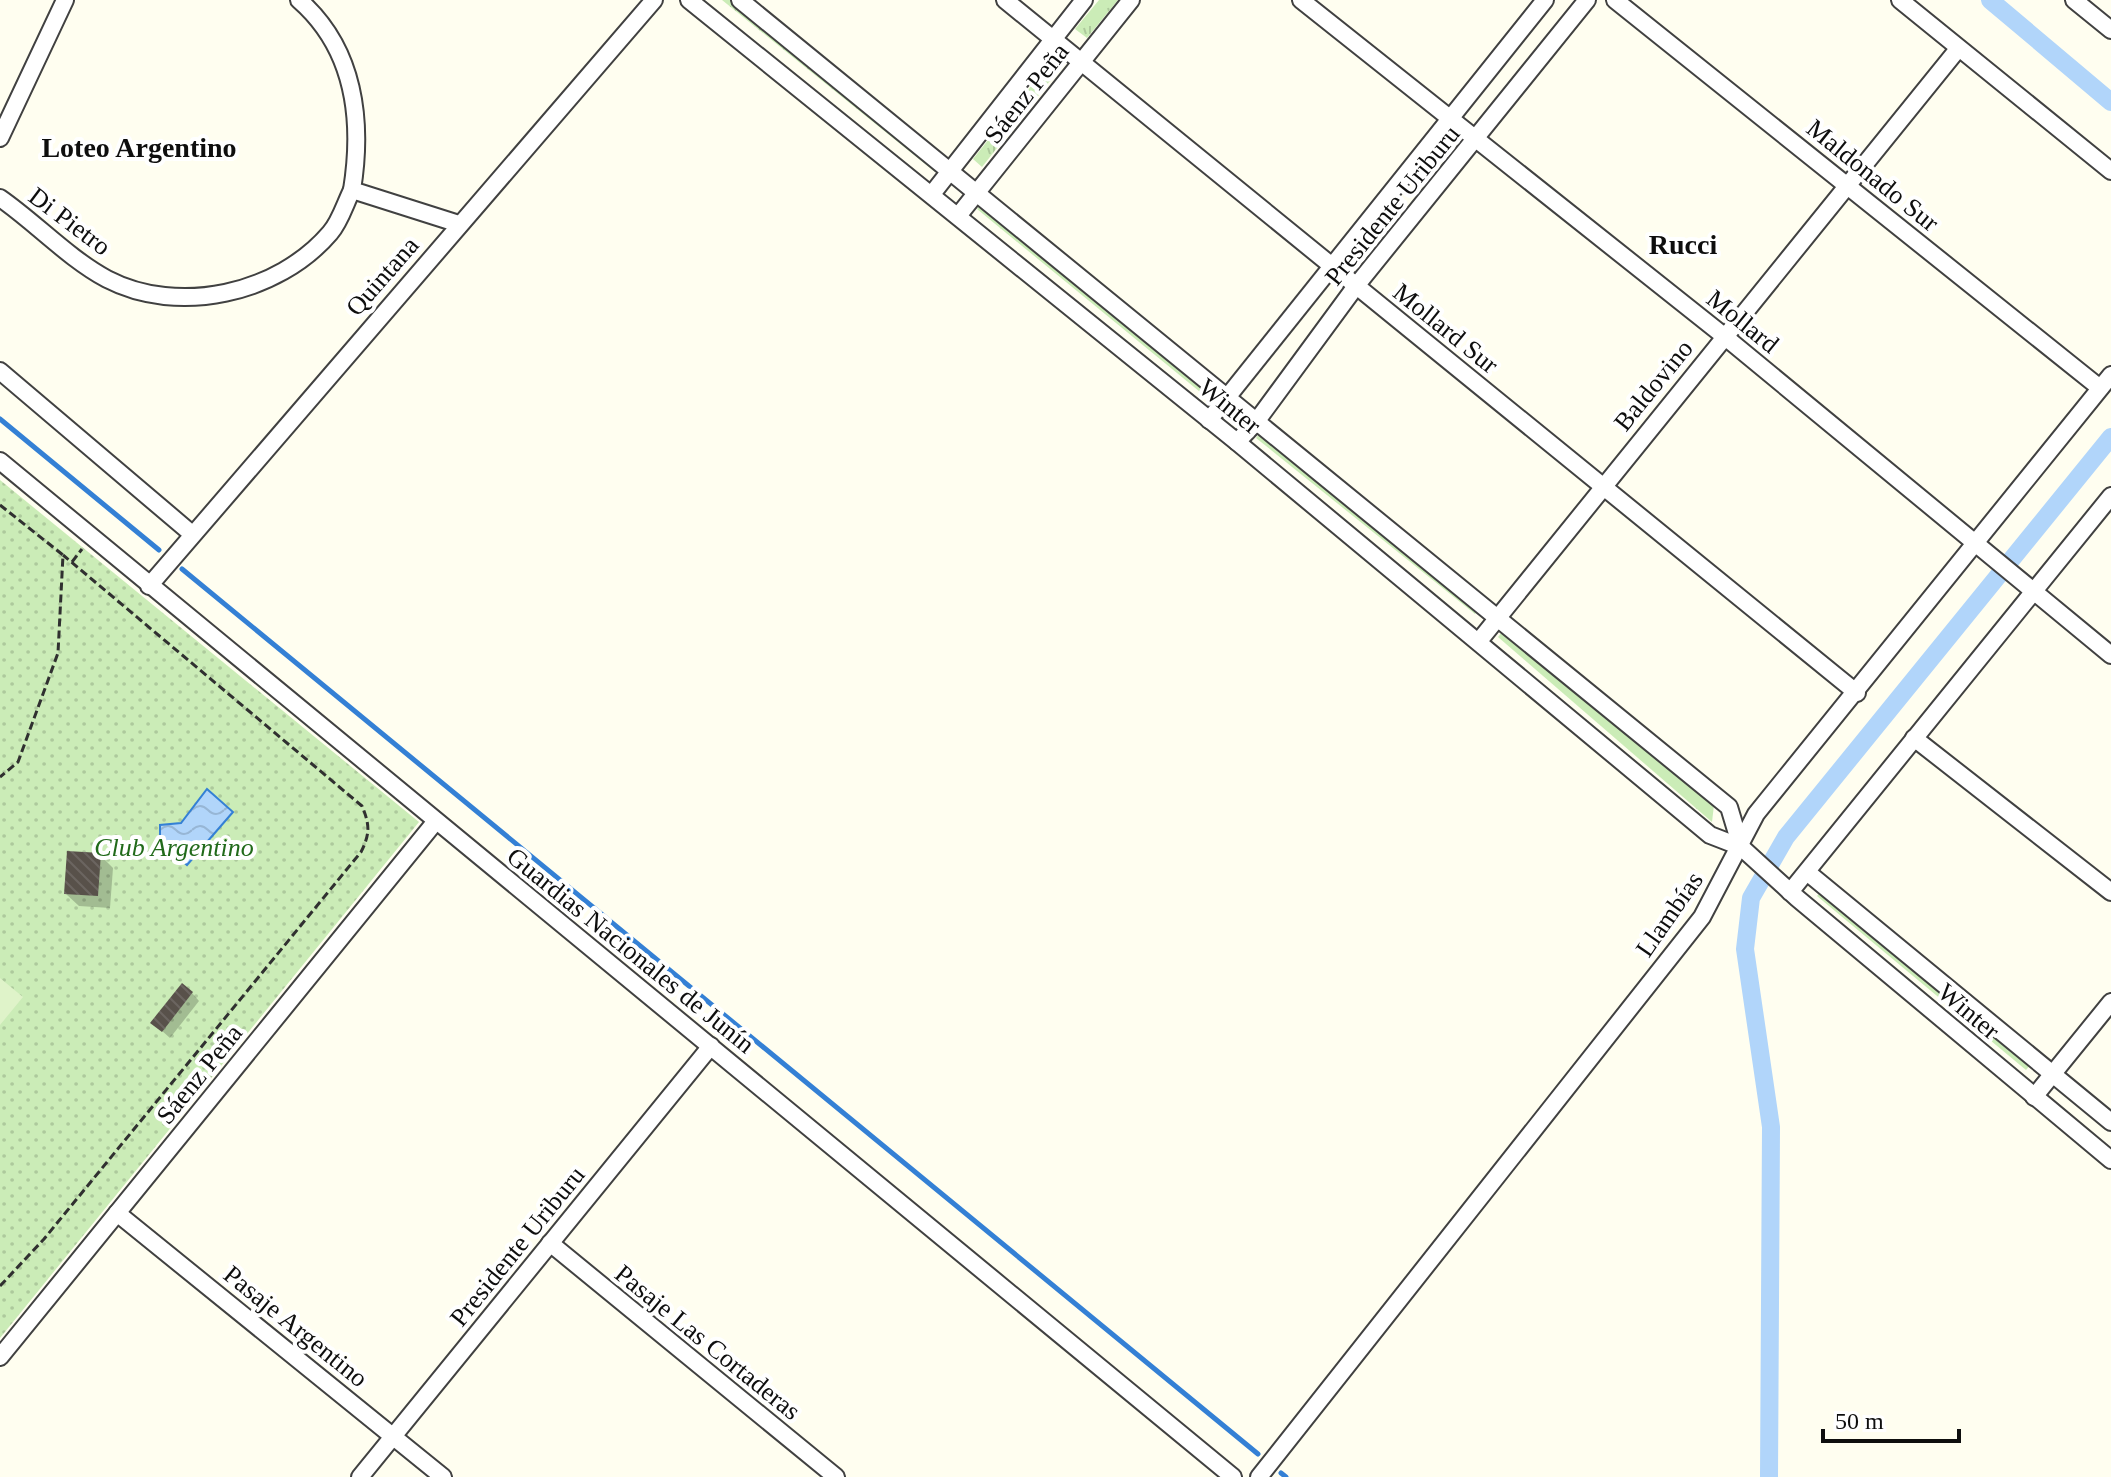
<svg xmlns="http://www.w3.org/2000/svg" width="2111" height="1477" viewBox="0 0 2111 1477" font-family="Georgia,serif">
<defs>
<pattern id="grass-tufts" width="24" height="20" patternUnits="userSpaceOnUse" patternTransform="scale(2)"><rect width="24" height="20" fill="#cbecb7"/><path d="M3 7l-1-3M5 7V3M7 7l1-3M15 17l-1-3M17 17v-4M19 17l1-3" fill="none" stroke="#adc99c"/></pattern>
<pattern id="park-dots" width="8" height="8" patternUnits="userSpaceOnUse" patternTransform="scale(2)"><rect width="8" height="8" fill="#cbecb7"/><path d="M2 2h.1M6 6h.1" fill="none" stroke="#adc99c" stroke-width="1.8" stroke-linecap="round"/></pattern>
<pattern id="water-waves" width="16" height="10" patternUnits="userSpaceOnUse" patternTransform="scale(2)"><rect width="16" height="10" fill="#b1d5fa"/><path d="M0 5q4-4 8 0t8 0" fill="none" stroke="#97b6d5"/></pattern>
<pattern id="building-back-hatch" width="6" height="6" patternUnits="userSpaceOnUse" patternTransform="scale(2)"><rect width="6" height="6" fill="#58514a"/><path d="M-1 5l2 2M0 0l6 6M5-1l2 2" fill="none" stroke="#6b6560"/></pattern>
</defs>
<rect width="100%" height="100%" fill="#fffef0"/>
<!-- grass -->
<g fill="url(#grass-tufts)">
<polygon points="722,0 739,0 942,164 935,172"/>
<polygon points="1099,0 1118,0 1087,38 1075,29"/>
<polygon points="1055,56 1064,63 982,167 973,159"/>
<polygon points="985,199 1213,386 1205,396 977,209"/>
<polygon points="1262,430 1481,606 1475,614 1256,438"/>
<polygon points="1506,627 1714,805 1712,822 1498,637"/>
<polygon points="1827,884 2036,1058 2026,1070 1817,896"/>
</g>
<!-- park -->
<polygon fill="url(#park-dots)" points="0,480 419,822 0,1338"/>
<!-- pitch -->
<polygon fill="#dff3c9" points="0,978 23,997 0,1025"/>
<!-- water -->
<polygon fill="url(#water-waves)" stroke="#3480d5" stroke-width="2" points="207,789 233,812 187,865 160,841 160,825 181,823"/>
<!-- shadow -->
<g fill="#0003">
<polygon points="100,855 113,868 110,908 79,906 66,894"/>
<polygon points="192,993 199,1001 170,1038 161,1030"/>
</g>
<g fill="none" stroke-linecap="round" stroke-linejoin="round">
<!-- stream -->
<g stroke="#3480d5" stroke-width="5">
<polyline points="0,419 159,550"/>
<polyline points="182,569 1258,1454"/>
<polyline points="1281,1473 1286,1477"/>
</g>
<!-- canal -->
<g stroke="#b1d5fa" stroke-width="18">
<polyline points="1990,0 2111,102"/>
<polyline points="1769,1477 1771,1127 1745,949 1751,898 1786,837 2111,437"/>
</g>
</g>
<!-- building -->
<g fill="url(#building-back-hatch)">
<polygon points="67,851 101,853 98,896 64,894"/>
<polygon points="182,983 193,992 162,1032 150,1023"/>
</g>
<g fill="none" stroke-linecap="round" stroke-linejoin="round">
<defs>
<g id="street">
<path d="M299 0C355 49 363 121 352 190L459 224"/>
<polyline points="689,0 1237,442 1710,835 1741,847 1797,898 2111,1160"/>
<polyline points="740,0 1729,807 1741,847"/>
<polyline points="1005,0 1857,693"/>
<polyline points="1301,0 1724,336 2111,655"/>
<polyline points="1615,0 2100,388"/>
<polyline points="1900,0 2111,171"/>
<polyline points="2074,0 2111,30"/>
<polyline points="0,138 65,0"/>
<polyline points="932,194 1084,0"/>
<path d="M0 198C36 223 68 258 107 279 178 316 278 294 330 233 340 222 345 204 352 190"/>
<polyline points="958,216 1131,0"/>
<polyline points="0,371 192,534"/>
<polyline points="1209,420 1545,0"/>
<polyline points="1237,442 1256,422 1356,286 1587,0"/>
<polyline points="0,461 1233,1477"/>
<polyline points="149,586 654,0"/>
<polyline points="1479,641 1958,49"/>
<polyline points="1914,738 2111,892"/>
<polyline points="1807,872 2111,1122"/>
<polyline points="1790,892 2111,496"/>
<polyline points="2034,1097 2111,1002"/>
<polyline points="117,1213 443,1477"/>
<polyline points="550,1243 836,1477"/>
<polyline points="0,1357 436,821"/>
<polyline points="360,1477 711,1046"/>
<polyline points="1259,1477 1702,917 1756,814 2111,375"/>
</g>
</defs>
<!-- street casing -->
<use href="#street" stroke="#414141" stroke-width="20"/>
<!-- path -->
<g stroke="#303030" stroke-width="3" stroke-dasharray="8 4" stroke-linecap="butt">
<polyline points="0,505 63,555 58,653 18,762 0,777"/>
<polyline points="72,562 82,549"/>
<path d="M0 1286 44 1239 361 852C370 834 370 825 362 806L63 555"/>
</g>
<!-- street -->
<use href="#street" stroke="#fff" stroke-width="16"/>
</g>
<g text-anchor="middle" stroke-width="8" stroke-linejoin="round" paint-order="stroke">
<!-- street labels -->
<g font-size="26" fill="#0e0e0e" stroke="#fff">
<text transform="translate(1026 93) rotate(-52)" y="9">Sáenz Peña</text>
<text transform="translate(1873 175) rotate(39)" y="9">Maldonado Sur</text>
<text transform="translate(1392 205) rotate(-51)" y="9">Presidente Uriburu</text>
<text transform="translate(70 221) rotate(37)" y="9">Di Pietro</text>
<text transform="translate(382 276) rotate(-49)" y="9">Quintana</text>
<text transform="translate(1743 321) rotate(39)" y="9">Mollard</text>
<text transform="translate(1446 328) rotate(39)" y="9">Mollard Sur</text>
<text transform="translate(1653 385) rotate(-51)" y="9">Baldovino</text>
<text transform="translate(1230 406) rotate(39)" y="9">Winter</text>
<text transform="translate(1669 914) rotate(-55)" y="9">Llambías</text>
<text transform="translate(631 950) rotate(39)" y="9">Guardias Nacionales de Junín</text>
<text transform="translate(1969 1011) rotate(40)" y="9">Winter</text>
<text transform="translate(199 1074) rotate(-51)" y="9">Sáenz Peña</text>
<text transform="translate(517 1246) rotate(-51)" y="9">Presidente Uriburu</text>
<text transform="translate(296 1326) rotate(39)" y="9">Pasaje Argentino</text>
<text transform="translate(708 1342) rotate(39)" y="9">Pasaje Las Cortaderas</text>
</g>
<!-- park labels -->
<g font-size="26" font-style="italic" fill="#216a1a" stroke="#fff">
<text x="174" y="856">Club Argentino</text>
</g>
<!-- neighbourhood labels -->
<g font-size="28" font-weight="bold" fill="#0e0e0e" stroke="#fff">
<text x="139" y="157">Loteo Argentino</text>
<text x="1683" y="254">Rucci</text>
</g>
</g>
<!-- scale -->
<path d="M1823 1429v12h136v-12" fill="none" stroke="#0e0e0e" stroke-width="4"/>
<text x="1835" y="1429" font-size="24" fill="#0e0e0e" stroke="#ffffff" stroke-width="6" paint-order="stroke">50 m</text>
</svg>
